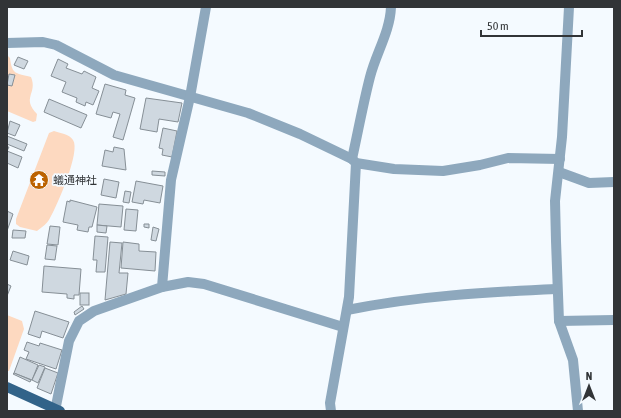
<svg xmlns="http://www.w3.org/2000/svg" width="621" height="418" viewBox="0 0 621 418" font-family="'Asap Condensed','Noto Sans JP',sans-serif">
<rect width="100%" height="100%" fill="#f4faff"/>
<!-- green -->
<g fill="#fdd9c0">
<path d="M7 55 10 58C12 75 16 73 31 77 38 94 21 97 37 114L36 121 33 122 7 111Z"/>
<path d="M54 131C60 133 69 134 73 140 81 151 57 206 50 218 48 223 42 227 37 231L20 227 16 224V219L49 133Z"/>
<polygon points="7,315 22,321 24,329 9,371 7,371"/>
</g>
<!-- building -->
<g fill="#cfd8e0" stroke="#868f96">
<polygon points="18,57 28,61 24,69 14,65"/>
<polygon points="58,59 68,64 66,68 82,74 84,71 96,77 92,88 99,91 93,105 86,102 85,106 76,102 77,98 62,92 66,82 51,76"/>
<polygon points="9,74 15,75 12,86 7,85"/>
<polygon points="105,84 126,90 125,95 135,98 123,140 113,137 120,114 113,112 111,118 96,114"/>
<polygon points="146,98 182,103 178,122 159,119 157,132 140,129"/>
<polygon points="49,99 87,115 81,128 44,112"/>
<polygon points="10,121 20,125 15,136 7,133"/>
<polygon points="163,128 177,131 172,157 162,155 163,149 159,148"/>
<polygon points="7,136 27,144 24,151 7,144"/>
<polygon points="7,147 9,147 7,151 22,157 18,168 7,163"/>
<polygon points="114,147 124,149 126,170 102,166 105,150 113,152"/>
<polygon points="152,171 165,172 165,176 152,175"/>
<polygon points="104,179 119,182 116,198 101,195"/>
<polygon points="136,181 163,186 160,203 144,200 143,204 132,202"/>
<polygon points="125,191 131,192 129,203 123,202"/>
<polygon points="70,200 97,207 92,227 89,227 88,232 77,230 78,225 63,222 67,201 70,202"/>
<polygon points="99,204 123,206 121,227 97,225"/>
<polygon points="126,209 138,210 136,231 124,230"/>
<polygon points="7,211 13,214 7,231"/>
<polygon points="144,224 149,224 149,228 144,227"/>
<polygon points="97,225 107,226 106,233 97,232"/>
<polygon points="50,226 60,227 58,245 47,244"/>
<polygon points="153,227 159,229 156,241 151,240"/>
<polygon points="13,230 26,231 25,238 12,238"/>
<polygon points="95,236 108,237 105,272 96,272 97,260 93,260"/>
<polygon points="110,242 122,243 119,273 128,273 126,294 105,300"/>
<polygon points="123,242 139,244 139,251 156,252 155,271 121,268"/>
<polygon points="47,245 57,246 55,260 45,259"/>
<polygon points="13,251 29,256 27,265 10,260"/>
<polygon points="44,266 81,269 79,295 74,295 74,299 67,298 67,294 42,292"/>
<polygon points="7,284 11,286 7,296"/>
<rect x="80" y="293" width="9" height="12"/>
<polygon points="82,306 84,309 75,315 74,312"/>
<polygon points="35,311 69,322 63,338 42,331 40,338 28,334"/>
<polygon points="27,342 39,346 40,343 62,350 56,369 26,359 29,352 24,350"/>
<polygon points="20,357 38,365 32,380 14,373"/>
<polygon points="39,365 45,367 38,383 32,380"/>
<polygon points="45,368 58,373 51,394 37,388"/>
<polygon points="14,373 31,380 30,382 13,374"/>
</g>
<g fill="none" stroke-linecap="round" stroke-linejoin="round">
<!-- minor -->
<g stroke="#8ea8bd" stroke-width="10">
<polyline points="569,7 562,137 555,201 556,241 559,321 573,360 578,411"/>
<polyline points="7,43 43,42 56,45 114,75 248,113 300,134 352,159 356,163 394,169 443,171 480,165 508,158 560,159"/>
<path d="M352 159C358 132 363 104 370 77 376 53 390 32 391 7"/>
<polyline points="559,172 589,183 614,182"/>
<polyline points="162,287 188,282 204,284 343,327"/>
<path d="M347 310C416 296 487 292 557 289"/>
<polyline points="559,321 614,320"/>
<polyline points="55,411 69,341 79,321 94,311 162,287 171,180 190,97 206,7"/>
<polyline points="331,411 330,403 349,297 356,163"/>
</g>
<!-- major -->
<polyline stroke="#326389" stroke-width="10" points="7,387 60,411"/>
</g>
<!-- icons -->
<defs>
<symbol id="temple-disc" viewBox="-11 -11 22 22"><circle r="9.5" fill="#bc6301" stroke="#f4faff"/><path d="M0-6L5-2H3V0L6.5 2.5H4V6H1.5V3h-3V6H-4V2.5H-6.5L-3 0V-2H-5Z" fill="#fff"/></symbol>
</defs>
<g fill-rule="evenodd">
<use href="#temple-disc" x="28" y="169" width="22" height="22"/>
</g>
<g text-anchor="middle" stroke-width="3.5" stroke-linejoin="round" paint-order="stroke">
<!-- poi labels -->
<g font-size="11" fill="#313437" stroke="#f4faff" text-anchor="start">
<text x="53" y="184">蟻通神社</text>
</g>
</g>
<!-- border -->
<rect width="621" height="418" fill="none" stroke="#313437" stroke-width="16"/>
<!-- north arrow -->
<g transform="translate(589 386)" stroke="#f4faff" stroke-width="3" paint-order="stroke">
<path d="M0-3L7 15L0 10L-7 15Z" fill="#313437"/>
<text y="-6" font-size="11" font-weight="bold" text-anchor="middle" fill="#313437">N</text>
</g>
<!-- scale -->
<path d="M481 30v6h101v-6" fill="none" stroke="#313437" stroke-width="2"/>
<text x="487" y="30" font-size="12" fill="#313437" stroke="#f4faff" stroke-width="3" paint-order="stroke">50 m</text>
</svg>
